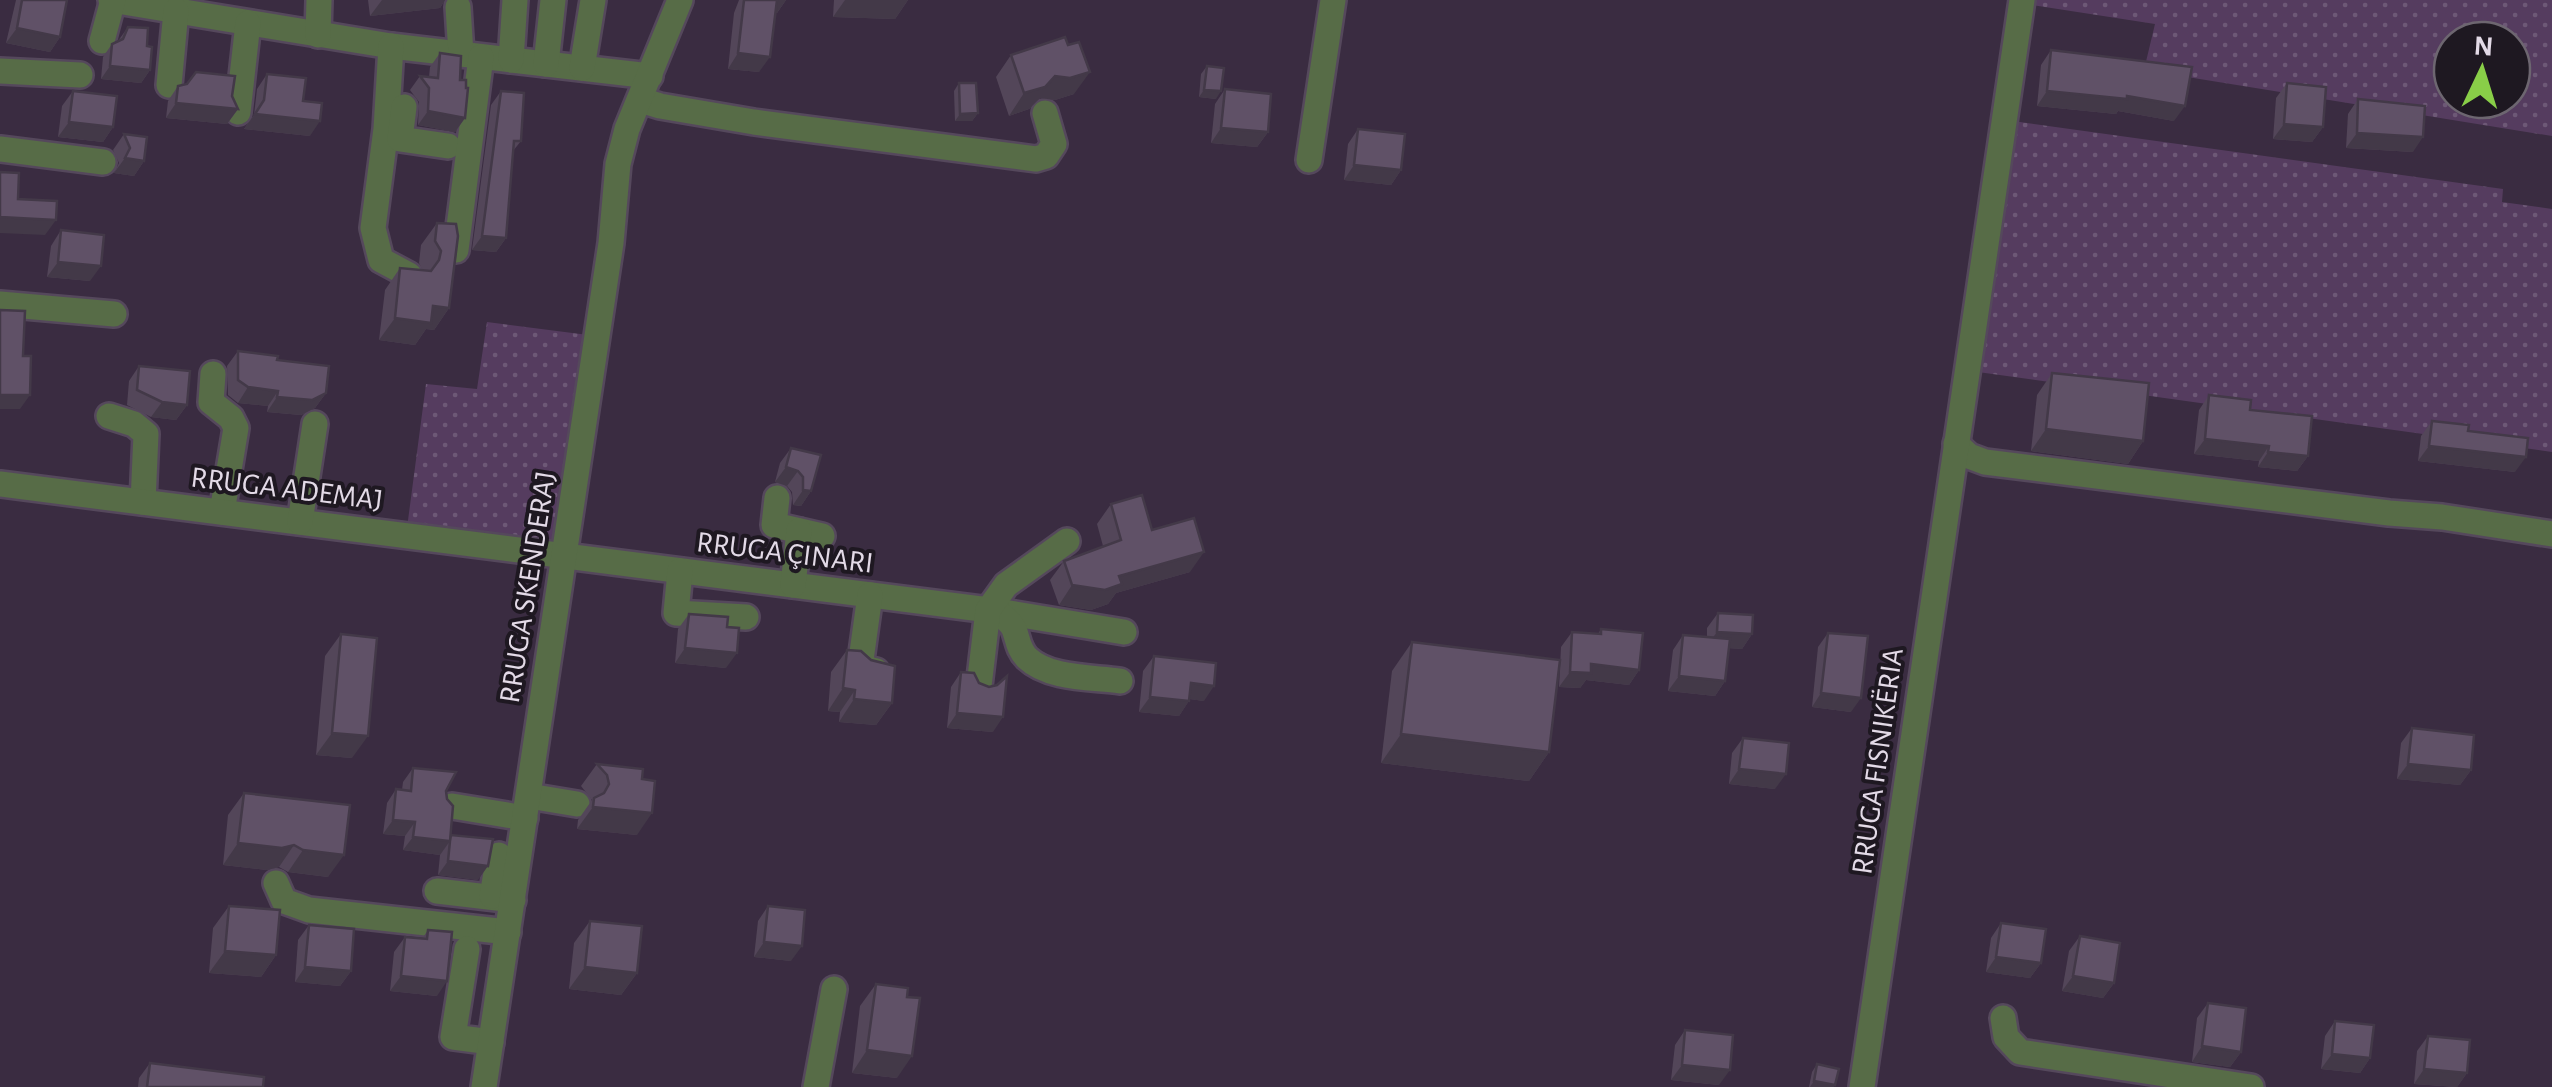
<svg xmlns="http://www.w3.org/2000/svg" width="2552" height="1087" viewBox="0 0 2552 1087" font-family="'Alegreya Sans',sans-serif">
<defs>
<pattern id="grass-dots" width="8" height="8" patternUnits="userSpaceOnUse" patternTransform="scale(2.5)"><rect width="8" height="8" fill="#553c5f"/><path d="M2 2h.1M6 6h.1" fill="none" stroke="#6d5876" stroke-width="1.8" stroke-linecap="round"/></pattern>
</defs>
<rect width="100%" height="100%" fill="#3a2c41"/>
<!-- grass -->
<g fill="url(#grass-dots)" fill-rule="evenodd">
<path d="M2032 0H2552V136L2144 70 2155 24 2032 5ZM2452 40H2512V100H2452Z"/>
<polygon points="2013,121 2503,189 2502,202 2552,209 2552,452 1978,372"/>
<polygon points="487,322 588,335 574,398 552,550 407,528 426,384 477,389"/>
</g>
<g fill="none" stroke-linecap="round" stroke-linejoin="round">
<defs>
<g id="minor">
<polyline points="111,0 391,46 650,76"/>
<polyline points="458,7 461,54"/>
<polyline points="318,35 319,0"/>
<polyline points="102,41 113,0"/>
<polyline points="391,46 386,129 373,228 381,260 409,275"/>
<polyline points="511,60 515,0"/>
<polyline points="546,64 553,0"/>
<polyline points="582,68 593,0"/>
<polyline points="0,71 80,75"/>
<polyline points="169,85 176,11"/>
<polyline points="641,100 660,106 754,122 1036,159 1046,156 1054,144 1045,113"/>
<polyline points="404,107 400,139 448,146"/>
<polyline points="238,112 248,23"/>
<polyline points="0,149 103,162"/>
<polyline points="1309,160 1333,0"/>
<polyline points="456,250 481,57"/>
<polyline points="0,304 114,314"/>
<polyline points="213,374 211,402 231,418 236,428 222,512"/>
<polyline points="109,416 134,424 146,434 143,502"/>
<polyline points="1956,444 1969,456 1985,462 2389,513 2442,517 2552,534"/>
<polyline points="0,484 997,611 1124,632"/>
<polyline points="777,498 774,525 822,536"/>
<polyline points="300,522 315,424"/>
<polyline points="680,571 676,613 746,617"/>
<polyline points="793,585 799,531"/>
<polyline points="870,595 860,667 876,671"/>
<path d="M997 611C1003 617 1011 622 1014 629 1018 639 1018 649 1027 658 1049 679 1092 677 1120 681"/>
<polyline points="979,686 988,610 1006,585 1067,541"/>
<polyline points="529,796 577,804"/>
<polyline points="452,806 525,818"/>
<polyline points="276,883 284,901 309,910 508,932"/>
<polyline points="437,891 513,900"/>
<polyline points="492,896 499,855"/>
<polyline points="467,949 453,1037 491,1042"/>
<polyline points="2003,1018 2006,1037 2020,1052 2251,1087"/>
<polyline points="484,1087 611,243 618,164 627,129 680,0"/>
<polyline points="816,1087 834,989"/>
<polyline points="1862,1087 2022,0"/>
</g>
</defs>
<!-- minor casing -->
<use href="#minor" stroke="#55485c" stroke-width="30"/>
<!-- minor -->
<use href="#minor" stroke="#576c47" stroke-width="25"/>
</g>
<!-- wall -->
<g fill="#534659">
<polygon points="16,0 67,0 60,37 50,52 6,43"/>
<polygon points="368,0 445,0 440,8 370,16"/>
<polygon points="739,0 786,0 777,13 775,13 759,72 728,69 734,13"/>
<polygon points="834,0 908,0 895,19 833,17"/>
<polygon points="128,27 147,46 150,70 141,83 101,79 103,57 112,44 118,41"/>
<polygon points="2051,50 2174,121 2118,111 2116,114 2037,106 2041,65"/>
<polygon points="440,53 460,80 465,118 455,132 418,125 419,102 410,90 420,76 429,77 430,67"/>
<polygon points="1011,55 1074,94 1055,100 1040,98 1029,109 1009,116 996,77"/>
<polygon points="1207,66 1216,99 1199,97 1201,74"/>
<polygon points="267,74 310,136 244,129 254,115 257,89"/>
<polygon points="959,83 978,113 972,121 955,121 954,91"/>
<polygon points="2287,83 2323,127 2312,142 2273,139 2276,98"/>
<polygon points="178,86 232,96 238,109 227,124 166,118 168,101"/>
<polygon points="1225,89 1268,132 1257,147 1211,143 1215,104"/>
<polygon points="73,91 113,127 103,142 58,137 62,106"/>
<polygon points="501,91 521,141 513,151 506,238 496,252 472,250 491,105"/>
<polygon points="2358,99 2413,152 2346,148 2348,114"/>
<polygon points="1358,129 1401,170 1391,185 1344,180 1348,144"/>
<polygon points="124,134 144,161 134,176 114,173 119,163 113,150"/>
<polygon points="437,223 449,308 434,330 426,329 415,345 379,340 385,290 400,268 423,271 419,263 421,245"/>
<polygon points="61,230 90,281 47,277 51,246"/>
<polygon points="238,351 277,360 326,393 315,408 301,415 267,412 268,406 238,403 228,395 227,366"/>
<polygon points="139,366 187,405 176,420 151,417 127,405 129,381"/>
<polygon points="2052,373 2143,441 2128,464 2031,451 2037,395"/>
<polygon points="2209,395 2250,410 2308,456 2297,471 2258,467 2259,461 2194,454 2199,410"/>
<polygon points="2432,421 2468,431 2515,472 2418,461 2421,436"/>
<polygon points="791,448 811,491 801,506 793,505 792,492 787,486 775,482 780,463"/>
<polygon points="1111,504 1152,530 1190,572 1116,593 1108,604 1091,610 1059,605 1050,580 1064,561 1103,546 1097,524"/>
<polygon points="1718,613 1752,634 1742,649 1729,648 1725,681 1715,696 1668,691 1673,650 1683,635 1707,637 1707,628"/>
<polygon points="689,614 726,668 675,663 678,629"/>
<polygon points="1601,629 1639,670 1629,685 1586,680 1580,688 1559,687 1561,647 1572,632 1598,634"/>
<polygon points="1828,633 1851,712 1812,707 1818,647"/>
<polygon points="341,634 352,758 316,755 325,656"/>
<polygon points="1412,642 1549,752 1529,781 1381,763 1392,671"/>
<polygon points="847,650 892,703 876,725 839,722 840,712 828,711 831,672"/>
<polygon points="1154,656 1204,701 1190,699 1179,716 1139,712 1143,671"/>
<polygon points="961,672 993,732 947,728 951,687"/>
<polygon points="2412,728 2471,770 2460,785 2397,779 2401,743"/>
<polygon points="1743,738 1775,789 1729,784 1732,753"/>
<polygon points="597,764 642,779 637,835 577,829 578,820 592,800 581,786"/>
<polygon points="413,768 446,791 451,835 478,880 438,875 440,855 403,850 405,836 383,834 387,803 396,789 402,790 403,782"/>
<polygon points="244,793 350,805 328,877 288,872 279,867 267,870 223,865 228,815"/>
<polygon points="229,906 276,955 261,977 209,973 213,928"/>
<polygon points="768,906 791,961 754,957 758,921"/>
<polygon points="590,921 637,973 621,995 569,989 574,943"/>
<polygon points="2001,923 2041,963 2030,978 1986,972 1991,938"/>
<polygon points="309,925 351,971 340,986 295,982 298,940"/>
<polygon points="428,930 437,996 390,991 394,952 405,937 422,939"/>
<polygon points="2080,936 2114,983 2103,998 2062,991 2069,951"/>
<polygon points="876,984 897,1078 852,1073 860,1006"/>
<polygon points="2208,1003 2241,1052 2230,1067 2192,1062 2197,1018"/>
<polygon points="2335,1021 2370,1058 2360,1073 2321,1069 2325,1036"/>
<polygon points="1685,1030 1719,1085 1671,1080 1675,1045"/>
<polygon points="2428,1036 2467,1073 2457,1087 2414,1084 2417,1051"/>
<polygon points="150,1063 263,1087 138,1087 139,1078"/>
<polygon points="1817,1064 1834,1087 1809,1087 1812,1072"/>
</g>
<!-- shaded-wall -->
<g fill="#433948">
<polygon points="382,0 445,0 440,8 370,16"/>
<polygon points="773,0 786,0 777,13 767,9"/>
<polygon points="845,0 908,0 895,19 833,17"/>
<polygon points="17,28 60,37 50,52 6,43"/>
<polygon points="738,53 770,57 759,72 728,69"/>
<polygon points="110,66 150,70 141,83 101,79"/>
<polygon points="1090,72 1074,94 1055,100 1040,98 1029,109 1009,116 1024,93 1055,76"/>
<polygon points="1204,90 1221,91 1216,99 1199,97"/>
<polygon points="2047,91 2127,96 2185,106 2174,121 2118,111 2116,114 2037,106"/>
<polygon points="176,103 238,109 227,124 166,118"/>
<polygon points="428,111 465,118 455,132 418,125"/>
<polygon points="978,113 972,121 955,121 960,114"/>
<polygon points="255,114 320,121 310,136 244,129"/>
<polygon points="69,122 113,127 103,142 58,137"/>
<polygon points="2284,124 2323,127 2312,142 2273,139"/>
<polygon points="1221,128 1268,132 1257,147 1211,143"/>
<polygon points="2357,133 2423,137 2413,152 2346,148"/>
<polygon points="125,158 144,161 134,176 114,173"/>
<polygon points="1354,165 1401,170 1391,185 1344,180"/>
<polygon points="0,217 56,220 45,235 0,233"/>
<polygon points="482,236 506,238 496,252 472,250"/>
<polygon points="58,262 101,266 90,281 47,277"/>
<polygon points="433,306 449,308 434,330 426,329 415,345 379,340 395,318"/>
<polygon points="248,387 278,391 268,406 238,403"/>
<polygon points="326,393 315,408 301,415 267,412 277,397"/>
<polygon points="0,395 30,395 20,409 0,409"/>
<polygon points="162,402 187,405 176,420 151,417"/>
<polygon points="2046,429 2143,441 2128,464 2031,451"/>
<polygon points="2205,439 2269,446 2259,461 2194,454"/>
<polygon points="2429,446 2526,457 2515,472 2418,461"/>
<polygon points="2268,452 2308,456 2297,471 2258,467"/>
<polygon points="786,467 798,471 787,486 775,482"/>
<polygon points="803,490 811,491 801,506 793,505"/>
<polygon points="1204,552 1190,572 1116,593 1108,604 1091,610 1059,605 1072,585 1119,576"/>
<polygon points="1717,632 1752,634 1742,649 1706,647"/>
<polygon points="685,648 737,653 726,668 675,663"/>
<polygon points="1591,664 1639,670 1629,685 1586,680 1580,688 1559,687 1570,672"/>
<polygon points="1679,676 1725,681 1715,696 1668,691"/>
<polygon points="1191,683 1214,686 1204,701 1181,698"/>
<polygon points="843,688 855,690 840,712 828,711"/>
<polygon points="1821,693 1861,698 1851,712 1812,707"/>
<polygon points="1150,697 1189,701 1179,716 1139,712"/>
<polygon points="854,699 892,703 876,725 839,722"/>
<polygon points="957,713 1003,717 993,732 947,728"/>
<polygon points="332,733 368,736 352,758 316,755"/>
<polygon points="1401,734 1549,752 1529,781 1381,763"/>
<polygon points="2408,764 2471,770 2460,785 2397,779"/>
<polygon points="1739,769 1786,774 1775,789 1729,784"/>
<polygon points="593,807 652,813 637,835 577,829"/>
<polygon points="393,820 415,822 405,836 383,834"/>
<polygon points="413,837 450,841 440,855 403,850"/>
<polygon points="238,843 294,845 279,867 267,870 223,865"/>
<polygon points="303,850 344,855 328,877 288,872"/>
<polygon points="448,861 488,866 478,880 438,875"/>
<polygon points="764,942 802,946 791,961 754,957"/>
<polygon points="225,951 276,955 261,977 209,973"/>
<polygon points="1996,957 2041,963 2030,978 1986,972"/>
<polygon points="305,967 351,971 340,986 295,982"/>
<polygon points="585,967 637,973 621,995 569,989"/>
<polygon points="401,976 447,981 437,996 390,991"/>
<polygon points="2073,976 2114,983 2103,998 2062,991"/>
<polygon points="2202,1046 2241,1052 2230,1067 2192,1062"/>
<polygon points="867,1050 912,1056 897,1078 852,1073"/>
<polygon points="2332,1054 2370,1058 2360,1073 2321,1069"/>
<polygon points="1682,1065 1730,1070 1719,1085 1671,1080"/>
<polygon points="2424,1069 2467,1073 2457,1087 2414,1084"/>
<polygon points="1814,1081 1835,1085 1834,1087 1810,1087"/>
</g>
<!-- building -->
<g fill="#605167" stroke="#433948" stroke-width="2.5">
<polygon points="22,0 67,0 60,37 17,28"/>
<polygon points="744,0 777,0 770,57 738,53"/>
<polygon points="128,27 148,28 147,46 152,47 150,70 110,66 112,44 123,39"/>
<polygon points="1065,37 1068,45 1079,42 1090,72 1070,78 1055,76 1045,87 1024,93 1011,55"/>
<polygon points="2051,50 2192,67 2185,106 2127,96 2127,99 2047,91"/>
<polygon points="440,53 461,56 460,80 466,80 466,88 468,88 465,118 428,111 429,88 420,76 438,78"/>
<polygon points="1207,66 1224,68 1221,91 1204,90"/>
<polygon points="196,72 235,76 232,96 238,109 176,103 178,86 187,84"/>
<polygon points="267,74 306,78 303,101 322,103 320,121 255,114 264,100"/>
<polygon points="959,83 976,83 978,113 960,114"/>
<polygon points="2287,83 2326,87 2323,127 2284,124"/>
<polygon points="1225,89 1271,94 1268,132 1221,128"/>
<polygon points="73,91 117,96 113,127 69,122"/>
<polygon points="501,91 524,93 521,141 514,141 506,238 482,236"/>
<polygon points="2358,99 2425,106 2423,137 2357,133"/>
<polygon points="1358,129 1405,134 1401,170 1354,165"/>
<polygon points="124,134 147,137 144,161 125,158 130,148"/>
<polygon points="0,172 19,173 18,199 57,201 56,220 0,217"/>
<polygon points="437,223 456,224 458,236 449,308 433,306 431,323 395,318 400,268 431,271 439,260 441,251 435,241"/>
<polygon points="61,230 104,235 101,266 58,262"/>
<polygon points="0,310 25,311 23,356 31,356 30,395 0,395"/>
<polygon points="238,351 278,356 277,360 329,366 326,393 312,400 277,397 278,391 248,387 238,380"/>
<polygon points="139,366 190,371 187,405 162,402 137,390"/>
<polygon points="2052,373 2149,383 2143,441 2046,429"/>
<polygon points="2209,395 2251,400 2250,410 2312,416 2308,456 2268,452 2269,446 2205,439"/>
<polygon points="2432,421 2469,425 2468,431 2528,438 2526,457 2429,446"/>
<polygon points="791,448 821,455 811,491 803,490 803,477 798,471 786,467"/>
<polygon points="1142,495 1152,530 1194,518 1204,552 1119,576 1122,584 1105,590 1072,585 1064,561 1121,540 1111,504"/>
<polygon points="1718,613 1753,615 1752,634 1717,632"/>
<polygon points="689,614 728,617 727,627 739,628 737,653 685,648"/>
<polygon points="1601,629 1643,633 1639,670 1591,664 1591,673 1570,672 1572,632 1601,634"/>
<polygon points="1828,633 1868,636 1861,698 1821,693"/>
<polygon points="341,634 377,638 368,736 332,733"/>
<polygon points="1683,635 1730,639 1725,681 1679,676"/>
<polygon points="1412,642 1560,660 1549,752 1401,734"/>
<polygon points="847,650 861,651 871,660 895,666 892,703 854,699 855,690 843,688"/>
<polygon points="1154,656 1216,663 1214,686 1191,683 1189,701 1150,697"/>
<polygon points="961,672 974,673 979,683 989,687 997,685 1007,676 1003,717 957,713"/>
<polygon points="2412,728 2474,735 2471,770 2408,764"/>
<polygon points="1743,738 1789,743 1786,774 1739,769"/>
<polygon points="597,764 643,769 642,779 655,781 652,813 593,807 594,798 604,793 609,784 607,775"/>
<polygon points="413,768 456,772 446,791 447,799 453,806 450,841 451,835 493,839 488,866 448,861 450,841 413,837 415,822 393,820 396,789 411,791"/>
<polygon points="244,793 350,805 344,855 303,850 294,845 282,848 238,843"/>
<polygon points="229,906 280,910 276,955 225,951"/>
<polygon points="768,906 805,910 802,946 764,942"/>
<polygon points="590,921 642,926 637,973 585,967"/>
<polygon points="2001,923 2046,929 2041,963 1996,957"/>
<polygon points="309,925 354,929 351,971 305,967"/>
<polygon points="428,930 452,932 447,981 401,976 405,937 427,939"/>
<polygon points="2080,936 2120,943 2114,983 2073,976"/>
<polygon points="876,984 908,988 907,997 920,998 912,1056 867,1050"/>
<polygon points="2208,1003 2246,1008 2241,1052 2202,1046"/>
<polygon points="2335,1021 2374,1025 2370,1058 2332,1054"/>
<polygon points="1685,1030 1733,1035 1730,1070 1682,1065"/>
<polygon points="2428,1036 2470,1040 2467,1073 2424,1069"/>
<polygon points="150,1063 264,1077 263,1087 147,1087"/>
<polygon points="1817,1064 1839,1069 1835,1085 1814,1081"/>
</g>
<g text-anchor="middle" stroke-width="8" stroke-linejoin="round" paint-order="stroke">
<!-- street labels -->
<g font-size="30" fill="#e3dae7" stroke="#1e1821">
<text transform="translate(287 488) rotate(7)" y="10">RRUGA ADEMAJ</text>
<text transform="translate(785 552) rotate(7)" y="10">RRUGA ÇINARI</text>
<text transform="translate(527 587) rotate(-81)" y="10">RRUGA SKENDERAJ</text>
<text transform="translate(1877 761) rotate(-82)" y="10">RRUGA FISNIKËRIA</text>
</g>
</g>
<!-- north arrow -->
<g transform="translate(2482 70) rotate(4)"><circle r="48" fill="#1e1821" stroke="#6d6670" stroke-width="2.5"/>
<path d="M0-8L18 38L0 25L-18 38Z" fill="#89ce48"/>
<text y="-15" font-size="28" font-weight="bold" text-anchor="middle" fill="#e3dae7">N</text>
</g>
</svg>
